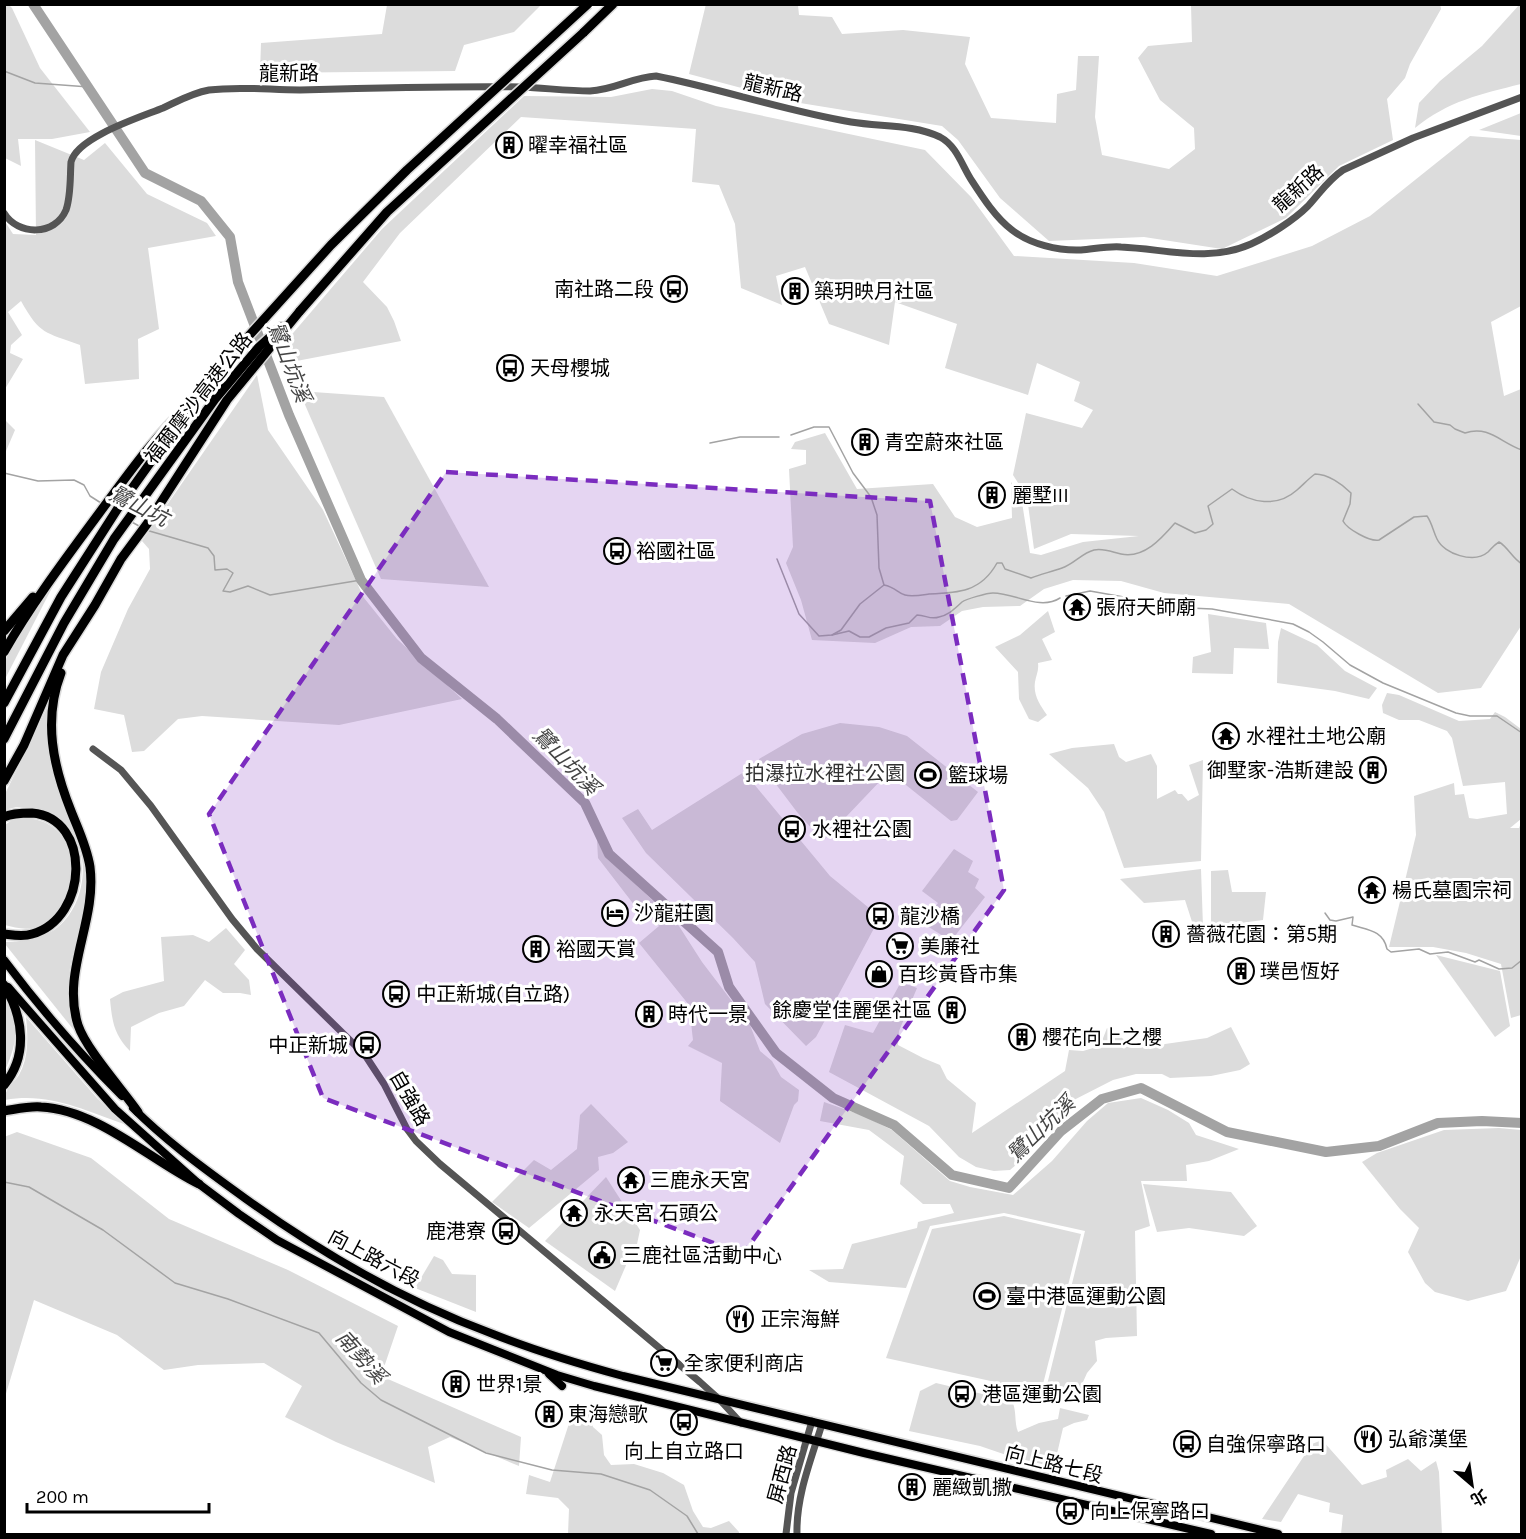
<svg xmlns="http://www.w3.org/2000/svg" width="1526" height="1539" viewBox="0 0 1526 1539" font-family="Karla,'Noto Sans TC',sans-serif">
<rect width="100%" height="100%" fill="#fff"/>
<!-- green -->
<g fill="#dcdcdc">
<polygon points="706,4 798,5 799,15 832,17 842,34 903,30 970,37 965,64 991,118 1056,123 1057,94 1076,90 1078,56 1099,56 1095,117 1102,155 1169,169 1195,149 1194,128 1160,100 1138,58 1148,46 1192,42 1191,5 1440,4 1441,9 1410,64 1405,78 1387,99 1393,140 1339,166 1286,218 1222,249 1144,237 1049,241 1000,198 958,140 942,126 794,102 689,74"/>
<path d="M1520 4 1522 5 1521 84C1481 94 1448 101 1415 128L1419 103 1440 81 1482 46Z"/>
<polygon points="4,5 9,5 12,8 40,68 90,132 52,139 18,139 21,166 5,158"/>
<polygon points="387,5 541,5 514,32 464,45 455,71 260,73 261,43 382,34"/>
<polygon points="652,89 672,91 716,106 925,150 971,197 1014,256 1134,263 1217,276 1312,246 1370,216 1470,136 1521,140 1521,306 1491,322 1504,396 1521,389 1521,626 1481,688 1438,693 1289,604 1164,593 1121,581 1073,580 1044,589 1020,606 983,607 962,611 940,626 911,627 875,643 812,640 801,600 786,563 793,547 789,469 806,464 806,450 791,449 795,442 825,433 857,489 933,484 955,517 977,527 1012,518 1011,482 1021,496 1030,553 1041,555 1083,542 1139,536 1071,534 1034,549 1027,497 1013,475 1026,413 1082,428 1093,410 1074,401 1080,382 1037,363 1028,395 945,368 957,324 895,302 889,345 829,324 805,267 776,276 782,305 741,288 735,224 719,185 692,182 696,129 521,117 400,233 363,282 387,307 394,321 401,341 286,363 282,346 382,229 524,96 611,97"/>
<polygon points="1521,113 1521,136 1479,130"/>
<path d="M35 140 84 160 105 143 147 194 207 223 216 236 148 248 159 329 138 339 139 379 85 384 80 345C45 332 40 335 21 301L8 312 22 335 11 345 10 353 23 359 5 389 4 220 13 234 36 235Z"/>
<polygon points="257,375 268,430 323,510 364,598 397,639 462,699 339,725 202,716 178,719 144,751 132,752 124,715 94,709 101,672 128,609 150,569 149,549 142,541"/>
<polygon points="299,391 384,397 489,587 381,579"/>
<polygon points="4,419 15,430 6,451 4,450"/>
<polygon points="56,580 5,679 5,661 14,643"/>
<path d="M1048 611 1055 632 1042 639 1052 660 1038 663C1039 671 1036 675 1035 682 1033 695 1040 705 1047 715L1038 722 1029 719 1019 699 1018 672 995 647 1020 635Z"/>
<polygon points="1208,614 1266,623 1269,649 1234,648 1233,674 1192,673 1193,657 1211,652"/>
<polygon points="1281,628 1317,645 1345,671 1377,688 1369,699 1335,691 1277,683 1278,642"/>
<polygon points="1387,693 1399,695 1459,721 1490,719 1495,712 1505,717 1521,729 1521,819 1510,828 1519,828 1521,823 1521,1015 1511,1018 1501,964 1466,953 1433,947 1389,947 1416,835 1414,796 1454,783 1455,795 1464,794 1469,818 1477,819 1507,814 1505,782 1463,786 1452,738 1447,731 1419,720 1399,720 1383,713 1382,705"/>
<path d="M48 706C40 749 60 789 75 829 81 843 88 862 88 877 89 906 77 935 71 962 66 986 70 1012 77 1034L5 944 4 942C20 942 40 939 54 930 85 909 93 855 68 826 59 816 48 813 36 810 24 807 16 805 5 811L4 796Z"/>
<polygon points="840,723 879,727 907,736 978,792 957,820 951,821 896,777 883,778 825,839 821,839 797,812 760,763 759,759 802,734"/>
<polygon points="1114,744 1119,757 1126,762 1151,754 1157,766 1157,799 1175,790 1178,794 1182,794 1188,801 1199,795 1189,765 1203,760 1201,861 1124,868 1104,812 1088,788 1049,754 1072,748"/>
<polygon points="744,772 830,876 880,917 816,1037 806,1046 765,1004 755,962 733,938 646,853 622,818 638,809 652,830"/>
<path d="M24 818C91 820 81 917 32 928 24 930 13 927 5 925V825L12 820Z"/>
<polygon points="597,840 606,857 677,923 702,962 750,1025 760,1051 772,1061 781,1077 799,1090 798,1101 794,1105 780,1143 720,1101 722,1063 688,1046 693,1040 689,1005 639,943 659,926 644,907 635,906 598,858"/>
<polygon points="954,849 973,861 968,872 979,879 975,888 985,897 951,941 924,924 938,903 922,891"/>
<polygon points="1201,869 1203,927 1194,928 1185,900 1144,903 1120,879"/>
<polygon points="1228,870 1232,892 1266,892 1263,920 1211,927 1211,871"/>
<path d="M226 928 245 950 234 964 249 980 251 995 240 993H223L205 980 184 1006 159 1013 131 1027 130 1051C114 1035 112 1021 110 999L123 992 164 981 161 937 193 935 209 942Z"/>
<polygon points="1436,955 1500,971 1510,1026 1495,1037"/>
<polygon points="901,982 917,988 899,1031 898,1045 923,1058 940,1065 947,1079 976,1103 972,1133 1065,1071 1069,1050 1083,1051 1100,1046 1107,1028 1137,1048 1207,1038 1231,1027 1250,1064 1240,1070 1211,1076 1170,1078 1162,1074 1136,1074 1113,1080 1066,1104 1028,1155 1010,1170 994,1171 976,1167 959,1157 929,1126 829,1072 845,1025 873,1033"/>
<path d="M4 995C20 1022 18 1042 5 1070Z"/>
<path d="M26 1017 97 1098 124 1124C83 1110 49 1092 5 1100 4 1089 13 1084 19 1075 29 1057 28 1037 26 1017Z"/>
<polygon points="1141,1098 1168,1110 1189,1123 1196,1135 1239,1149 1209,1161 1186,1165 1187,1181 1141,1181 1150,1226 1135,1231 1137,1336 1106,1338 1095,1341 1097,1361 1087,1373 1083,1382 1090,1403 1045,1393 1085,1231 1004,1213 930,1226 906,1288 829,1282 809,1270 843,1269 852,1244 917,1228 918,1222 954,1213 950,1204 923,1204 900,1184 904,1156 869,1130 820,1121 824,1102 864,1116 892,1130 950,1181 970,1187 1013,1195 1052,1161 1087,1121 1108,1103"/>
<polygon points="591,1104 628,1142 613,1153 598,1157 599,1170 529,1228 492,1202 534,1160 551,1170 577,1149 580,1115"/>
<polygon points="1499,1128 1521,1130 1521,1256 1506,1291 1468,1301 1435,1292 1425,1283 1408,1252 1419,1228 1400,1209 1362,1162 1377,1153 1444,1130"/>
<polygon points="17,1132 91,1158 169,1219 288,1270 398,1326 381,1376 521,1437 519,1466 450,1437 428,1447 435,1483 336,1442 285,1417 302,1386 264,1363 198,1365 164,1370 117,1335 34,1300 5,1397 4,1137"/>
<polygon points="606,1177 640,1230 636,1249 630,1256 615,1291 545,1241"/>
<polygon points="1143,1184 1231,1192 1257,1226 1244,1236 1189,1228 1157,1232"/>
<polygon points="1004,1216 1081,1234 1041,1392 886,1358 932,1229"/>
<polygon points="434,1256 443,1260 452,1274 476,1275 476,1312 415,1288"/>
<path d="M936 1383 1012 1401C1017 1411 1014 1422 1018 1432L1039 1423 1058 1419 1060 1408 1089 1415 1087 1420 1074 1423 1063 1428 1053 1471 980 1446 909 1431 920 1391Z"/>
<polygon points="576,1402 588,1406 593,1427 602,1435 604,1455 611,1465 634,1464 663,1473 684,1485 693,1511 703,1527 711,1528 729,1521 739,1532 739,1534 568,1534 569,1509 558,1498 526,1494 529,1475 550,1482"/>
<polygon points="1322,1440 1362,1485 1387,1477 1386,1470 1408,1459 1421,1471 1436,1461 1439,1472 1442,1534 1341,1534 1343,1515 1329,1512 1330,1503 1298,1494 1281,1522 1262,1519 1312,1444"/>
</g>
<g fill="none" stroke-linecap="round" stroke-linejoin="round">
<!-- stream -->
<g stroke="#a3a3a3" stroke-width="1.5">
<polyline points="4,71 35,83 89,87"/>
<path d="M1418 404 1434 422 1450 425 1455 429 1465 433C1489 425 1501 443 1522 450"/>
<polyline points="791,435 814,427 829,427 853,473 871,497 877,515 879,568 884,585"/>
<polyline points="710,443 740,437 779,437"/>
<polyline points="4,473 38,481 74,480 84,485 90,496 101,503"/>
<polyline points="130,521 139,526"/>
<polyline points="146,530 208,548 214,556 215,570 227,569 233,573 223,591 230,592 248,586 270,595 361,580"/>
<path d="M777 559 799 614 819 636 832 635 841 630 860 604 884 585C895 587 898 593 905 595 912 597 922 595 929 594 958 593 981 592 997 563H1002L1005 569 1031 578C1041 574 1051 572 1062 568 1074 564 1082 553 1094 550 1104 548 1112 552 1121 554 1144 559 1162 538 1175 523L1195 533 1206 530 1213 524 1208 506 1232 489C1251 503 1277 508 1297 490 1303 485 1308 479 1315 474 1328 474 1342 484 1351 493L1350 504 1343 521C1347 529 1370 542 1379 540L1414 517 1427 516C1432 523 1433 531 1437 539 1444 554 1474 564 1488 552 1492 548 1494 545 1499 542 1508 547 1512 558 1522 564"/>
<polyline points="1066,596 1090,591 1135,599 1147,606 1212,609 1293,624 1309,632 1323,642 1350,665 1383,683 1456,713 1470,716 1497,716 1522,733"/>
<path d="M832 635 849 631 860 637H869L886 628 909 623 917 615C926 615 930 620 939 617 949 615 954 609 962 602 966 599 987 593 993 593 1015 593 1040 611 1060 598"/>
<path d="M1325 913 1330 920 1336 921 1353 917 1352 925C1367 930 1383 930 1387 949L1391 952 1419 949 1430 954 1448 952 1475 962 1479 960 1499 969 1512 968 1522 960"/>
<polyline points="4,1182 29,1187 103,1230 175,1283 228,1299 319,1333 361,1383 381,1400 486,1453 552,1470 601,1474 650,1490 687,1516 698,1534"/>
</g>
<!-- river -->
<polyline stroke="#a3a3a3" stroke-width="10" points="33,4 145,173 201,201 230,237 238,282 289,415 361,580 421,658 497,719 585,803 609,854 718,952 729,987 776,1053 833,1098 894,1125 952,1175 1009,1188 1061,1131 1102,1099 1141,1088 1227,1132 1326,1152 1379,1146 1438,1123 1482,1121 1522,1123"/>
<defs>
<g id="major">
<path d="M4 960C40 1008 80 1054 122 1096"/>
<polyline points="8,987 115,1109 199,1184 239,1214 277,1240 449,1332 557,1375 594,1386 864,1453 1211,1534"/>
<path d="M133 1108C164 1139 199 1165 235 1191 314 1249 401 1300 493 1334 536 1351 579 1364 623 1376L1278 1534"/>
<polyline points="549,1374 562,1386"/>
</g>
<g id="highway">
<polyline points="583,33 613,4"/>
<polyline points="4,631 33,597"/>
<path d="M4 652C32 603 66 558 100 512 127 476 153 438 187 407"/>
<path d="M61 673C43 720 53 766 71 811 78 829 87 847 90 867 97 922 61 971 78 1025 86 1049 122 1089 138 1112"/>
<polyline points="4,703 61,597 120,505"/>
<polyline points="4,739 64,623 114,539 215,399 259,347 281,327"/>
<polyline points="4,781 24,745 63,655 95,605 121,559 147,524 227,400 300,311"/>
<path d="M4 817C12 813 23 813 32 813 92 818 89 918 32 934 23 937 13 935 4 934"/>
<path d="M4 985C23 1016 29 1055 4 1085"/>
<path d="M4 1111C17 1109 29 1106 41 1107 98 1110 150 1160 199 1184"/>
</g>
</defs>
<!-- major casing -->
<use href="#major" stroke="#dbdbdb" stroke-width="11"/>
<!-- highway casing -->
<use href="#highway" stroke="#dbdbdb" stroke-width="12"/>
<!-- minor -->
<g stroke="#555" stroke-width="7">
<path d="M4 213C18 236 55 236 66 210 71 196 70 177 71 162 77 137 141 117 163 108 178 101 192 93 209 90 239 86 270 90 300 90 374 88 448 86 522 87 545 88 568 91 590 91 614 90 633 77 656 76 722 89 785 111 851 122 881 127 913 124 940 137 957 146 962 166 972 181 983 198 996 218 1012 230 1030 244 1058 251 1081 250 1094 249 1108 246 1121 247 1166 249 1208 263 1251 244 1269 236 1294 220 1308 206 1320 193 1328 180 1343 170L1413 138 1522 97"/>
<polyline points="93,749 121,770 151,806 232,919 257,949 365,1055 384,1084 407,1129 416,1141 440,1164 700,1382 719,1399 741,1423"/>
<polyline points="786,1534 791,1493 812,1421"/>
<path d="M797 1534C796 1496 811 1460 822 1424"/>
</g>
<!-- major -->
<use href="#major" stroke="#000" stroke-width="8"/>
<!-- highway -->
<use href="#highway" stroke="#000" stroke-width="9"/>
<defs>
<g id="highway-bridge">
<polyline points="300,311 387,212 583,33"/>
<polyline points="120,505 196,399 236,350 331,245 407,170 588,4"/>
</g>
</defs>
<!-- highway-bridge casing -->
<use href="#highway-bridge" stroke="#dbdbdb" stroke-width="12" stroke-linecap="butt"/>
<!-- highway-bridge -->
<use href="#highway-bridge" stroke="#000" stroke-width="9"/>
</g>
<!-- marked area -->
<path fill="#7b2cbf" fill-opacity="0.2" stroke="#7b2cbf" stroke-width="4.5" stroke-dasharray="12 8" stroke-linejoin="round" d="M446 472 930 501 1004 890 743 1254 323 1098 209 814Z"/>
<!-- icons -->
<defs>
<symbol id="building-ring" viewBox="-11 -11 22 22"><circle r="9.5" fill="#fff" stroke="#000" stroke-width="1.5"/><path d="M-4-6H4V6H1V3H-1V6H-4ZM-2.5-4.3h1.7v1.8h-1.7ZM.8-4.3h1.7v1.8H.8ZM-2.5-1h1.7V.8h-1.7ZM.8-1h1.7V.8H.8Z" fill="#000"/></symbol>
<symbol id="bus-ring" viewBox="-11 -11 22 22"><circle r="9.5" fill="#fff" stroke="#000" stroke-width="1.5"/><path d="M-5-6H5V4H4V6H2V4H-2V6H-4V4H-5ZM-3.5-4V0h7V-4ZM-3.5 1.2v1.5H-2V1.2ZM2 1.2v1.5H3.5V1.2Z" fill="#000"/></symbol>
<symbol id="temple-ring" viewBox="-11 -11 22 22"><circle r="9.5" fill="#fff" stroke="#000" stroke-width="1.5"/><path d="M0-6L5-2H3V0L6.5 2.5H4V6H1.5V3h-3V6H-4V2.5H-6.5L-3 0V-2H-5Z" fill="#000"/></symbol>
<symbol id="stadium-ring" viewBox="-11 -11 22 22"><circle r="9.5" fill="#fff" stroke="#000" stroke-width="1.5"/><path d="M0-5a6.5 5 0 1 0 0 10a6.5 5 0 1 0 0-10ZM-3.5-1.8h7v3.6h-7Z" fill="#000"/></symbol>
<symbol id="hotel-ring" viewBox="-11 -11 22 22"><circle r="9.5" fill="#fff" stroke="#000" stroke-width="1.5"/><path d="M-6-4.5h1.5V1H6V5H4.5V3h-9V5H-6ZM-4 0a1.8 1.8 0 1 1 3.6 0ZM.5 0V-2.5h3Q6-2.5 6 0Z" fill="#000"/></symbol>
<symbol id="supermarket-ring" viewBox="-11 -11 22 22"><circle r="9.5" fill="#fff" stroke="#000" stroke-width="1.5"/><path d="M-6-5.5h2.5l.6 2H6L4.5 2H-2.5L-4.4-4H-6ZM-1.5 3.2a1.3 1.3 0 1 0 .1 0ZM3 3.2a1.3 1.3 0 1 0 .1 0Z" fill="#000"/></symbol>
<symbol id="shop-ring" viewBox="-11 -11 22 22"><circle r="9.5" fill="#fff" stroke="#000" stroke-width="1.5"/><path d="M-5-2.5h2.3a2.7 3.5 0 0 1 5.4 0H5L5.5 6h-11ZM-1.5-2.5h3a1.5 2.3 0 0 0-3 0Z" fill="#000"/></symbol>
<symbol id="civic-ring" viewBox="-11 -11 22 22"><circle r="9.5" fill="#fff" stroke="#000" stroke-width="1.5"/><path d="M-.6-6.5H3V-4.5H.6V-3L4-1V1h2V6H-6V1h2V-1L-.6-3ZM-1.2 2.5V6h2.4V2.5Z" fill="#000"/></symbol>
<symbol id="restaurant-ring" viewBox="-11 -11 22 22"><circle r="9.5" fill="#fff" stroke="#000" stroke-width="1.5"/><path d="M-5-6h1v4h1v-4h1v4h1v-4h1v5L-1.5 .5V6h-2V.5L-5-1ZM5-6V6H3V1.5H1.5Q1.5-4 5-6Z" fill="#000"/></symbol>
</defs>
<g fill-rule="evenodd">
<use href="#building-ring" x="494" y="130" width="30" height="30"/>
<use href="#bus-ring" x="659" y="274" width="30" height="30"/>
<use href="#building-ring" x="780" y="276" width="30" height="30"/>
<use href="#bus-ring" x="495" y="353" width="30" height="30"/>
<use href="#building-ring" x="850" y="427" width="30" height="30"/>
<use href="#building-ring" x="977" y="480" width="30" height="30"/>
<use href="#bus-ring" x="602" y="536" width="30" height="30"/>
<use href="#temple-ring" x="1062" y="592" width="30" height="30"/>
<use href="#temple-ring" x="1211" y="721" width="30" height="30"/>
<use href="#building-ring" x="1358" y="755" width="30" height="30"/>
<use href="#stadium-ring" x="913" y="760" width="30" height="30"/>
<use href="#bus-ring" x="777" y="814" width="30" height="30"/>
<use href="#temple-ring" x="1357" y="875" width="30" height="30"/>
<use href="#hotel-ring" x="600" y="898" width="30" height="30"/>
<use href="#bus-ring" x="865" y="901" width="30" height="30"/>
<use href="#building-ring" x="1151" y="919" width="30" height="30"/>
<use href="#supermarket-ring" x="885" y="931" width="30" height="30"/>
<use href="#building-ring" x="521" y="934" width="30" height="30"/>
<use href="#building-ring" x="1226" y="956" width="30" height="30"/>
<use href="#shop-ring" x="864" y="959" width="30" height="30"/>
<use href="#bus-ring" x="381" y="979" width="30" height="30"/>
<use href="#building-ring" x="937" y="995" width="30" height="30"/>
<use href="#building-ring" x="634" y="999" width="30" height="30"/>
<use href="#building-ring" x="1007" y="1022" width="30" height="30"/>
<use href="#bus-ring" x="352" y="1030" width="30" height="30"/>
<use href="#temple-ring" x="616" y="1165" width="30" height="30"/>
<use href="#temple-ring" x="559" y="1198" width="30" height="30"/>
<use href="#bus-ring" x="491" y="1216" width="30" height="30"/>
<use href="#civic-ring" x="587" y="1240" width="30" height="30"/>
<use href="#stadium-ring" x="972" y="1281" width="30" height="30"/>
<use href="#restaurant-ring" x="725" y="1304" width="30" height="30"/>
<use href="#supermarket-ring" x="649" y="1348" width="30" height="30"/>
<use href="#building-ring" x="441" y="1369" width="30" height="30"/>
<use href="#bus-ring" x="947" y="1379" width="30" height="30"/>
<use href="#building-ring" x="534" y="1399" width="30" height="30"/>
<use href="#bus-ring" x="669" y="1407" width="30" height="30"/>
<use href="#restaurant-ring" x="1353" y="1424" width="30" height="30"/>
<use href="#bus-ring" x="1172" y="1429" width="30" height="30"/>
<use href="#building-ring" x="897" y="1472" width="30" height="30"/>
<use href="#bus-ring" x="1055" y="1496" width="30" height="30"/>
</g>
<g text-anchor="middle" stroke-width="6" stroke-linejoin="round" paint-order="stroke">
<!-- street labels -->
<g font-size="20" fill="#000" stroke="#fff">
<text x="289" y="80">龍新路</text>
<text transform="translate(773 88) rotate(13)" y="7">龍新路</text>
<text transform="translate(1298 188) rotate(-42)" y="7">龍新路</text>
<text transform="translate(198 398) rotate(-52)" y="7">福爾摩沙高速公路</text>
<text transform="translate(410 1098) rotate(60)" y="7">自強路</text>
<text transform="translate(374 1258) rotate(28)" y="7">向上路六段</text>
<text transform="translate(1054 1464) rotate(14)" y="7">向上路七段</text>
<text transform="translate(782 1474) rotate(-75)" y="7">屏西路</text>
</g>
<!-- poi labels -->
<g font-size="20" fill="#000" stroke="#fff" text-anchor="start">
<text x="528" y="152">曜幸福社區</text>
<text x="654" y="296" text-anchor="end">南社路二段</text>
<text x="814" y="298">築玥映月社區</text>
<text x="530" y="375">天母櫻城</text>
<text x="884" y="449">青空蔚來社區</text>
<text x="1012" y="502">麗墅III</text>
<text x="636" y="558">裕國社區</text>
<text x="1096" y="614">張府天師廟</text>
<text x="1246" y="743">水裡社土地公廟</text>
<text x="1354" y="777" text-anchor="end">御墅家-浩斯建設</text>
<text x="948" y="782">籃球場</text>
<text x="812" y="836">水裡社公園</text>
<text x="1392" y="897">楊氏墓園宗祠</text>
<text x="634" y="920">沙龍莊園</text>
<text x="900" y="923">龍沙橋</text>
<text x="1186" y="941">薔薇花園：第5期</text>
<text x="920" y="953">美廉社</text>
<text x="556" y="956">裕國天賞</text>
<text x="1260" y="978">璞邑恆好</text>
<text x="898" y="981">百珍黃昏市集</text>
<text x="416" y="1001">中正新城(自立路)</text>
<text x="932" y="1017" text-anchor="end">餘慶堂佳麗堡社區</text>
<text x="668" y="1021">時代一景</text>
<text x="1042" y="1044">櫻花向上之櫻</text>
<text x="348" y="1052" text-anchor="end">中正新城</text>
<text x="650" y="1187">三鹿永天宮</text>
<text x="594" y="1220">永天宮 石頭公</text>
<text x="486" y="1238" text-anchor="end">鹿港寮</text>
<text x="622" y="1262">三鹿社區活動中心</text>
<text x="1006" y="1303">臺中港區運動公園</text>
<text x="760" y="1326">正宗海鮮</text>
<text x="684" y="1370">全家便利商店</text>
<text x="476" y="1391">世界1景</text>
<text x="982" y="1401">港區運動公園</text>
<text x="568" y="1421">東海戀歌</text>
<text x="1388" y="1446">弘爺漢堡</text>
<text x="1206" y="1451">自強保寧路口</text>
<text x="684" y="1458" text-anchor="middle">向上自立路口</text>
<text x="932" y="1494">麗緻凱撒</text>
<text x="1090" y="1518">向上保寧路口</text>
</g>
<!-- park labels -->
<g font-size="20" fill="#333" stroke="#fff">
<text x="825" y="780">拍瀑拉水裡社公園</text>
</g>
<!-- water labels -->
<g font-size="21" font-style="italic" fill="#444" stroke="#fff">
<text transform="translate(289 362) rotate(69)" y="7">鷺山坑溪</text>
<text transform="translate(139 506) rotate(27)" y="7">鷺山坑</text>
<text transform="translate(566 761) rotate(46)" y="7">鷺山坑溪</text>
<text transform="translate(1041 1129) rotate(-44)" y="7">鷺山坑溪</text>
<text transform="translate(361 1357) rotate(48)" y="7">南勢溪</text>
</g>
</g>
<!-- border -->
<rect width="1526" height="1539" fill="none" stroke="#000000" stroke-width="12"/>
<!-- north arrow -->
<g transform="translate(1472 1485) rotate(151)" stroke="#ffffff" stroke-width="4.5" paint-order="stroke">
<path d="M0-4.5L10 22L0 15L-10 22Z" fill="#000000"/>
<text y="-9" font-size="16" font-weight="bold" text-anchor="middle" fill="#000000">北</text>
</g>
<!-- scale -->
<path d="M27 1503v9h182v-9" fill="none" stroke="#000000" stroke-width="3"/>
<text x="36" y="1503" font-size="18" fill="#000000" stroke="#ffffff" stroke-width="4.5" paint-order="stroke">200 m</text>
</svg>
